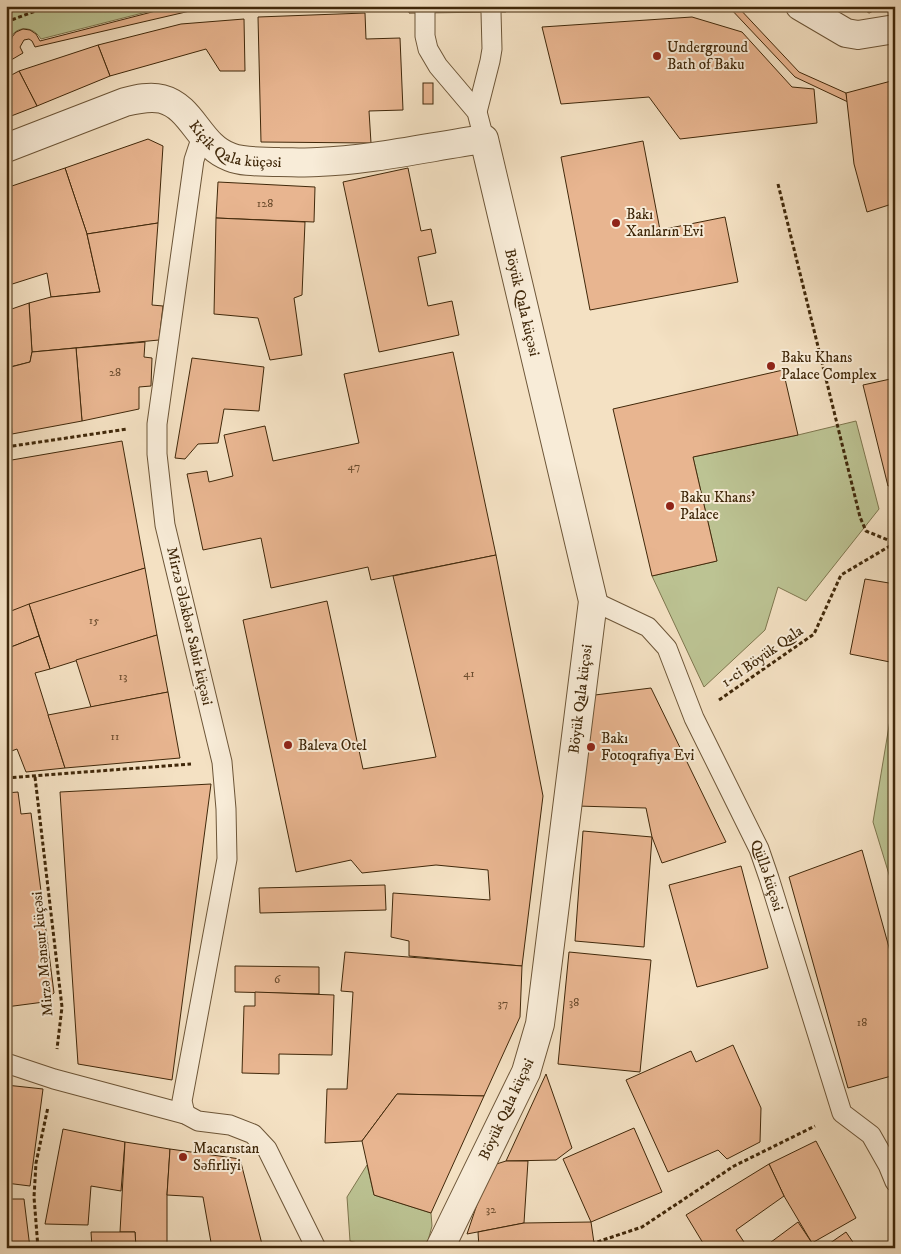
<svg xmlns="http://www.w3.org/2000/svg" width="901" height="1254" viewBox="0 0 901 1254" font-family="'IM FELL DW Pica',serif">
<rect width="100%" height="100%" fill="#f4e1c3"/>
<filter id="stains"><feTurbulence type="fractalNoise" baseFrequency=".004" numOctaves="4"/><feColorMatrix values="0 0 0 0 .2 0 0 0 0 .09 0 0 0 0 .02 0 0 0 .5 -.17"/></filter>
<radialGradient id="worn" r=".72"><stop offset=".6" stop-color="#630" stop-opacity="0"/><stop offset="1" stop-color="#630" stop-opacity=".3"/></radialGradient>
<!-- green -->
<g fill="#bcc393" stroke="#7e764e">
<path d="M6 6H170L41 39C29 19 3 31 11 51L6 54Z"/>
<polygon points="856,421 879,509 806,601 778,587 765,630 704,687 652,576 717,561 693,457 798,435"/>
<polygon points="895,690 895,894 873,822"/>
<polygon points="367,1165 374,1195 431,1213 432,1226 426,1248 376,1248 350,1241 347,1197"/>
</g>
<!-- building -->
<g fill="#e8b590" stroke="#40280a">
<polygon points="175,6 190,6 190,11 35,47 32,41 29,39 24,40 20,47 23,53 6,63 6,54 12,51 10,48 12,37 16,32 23,29 30,30 36,34 40,41"/>
<rect x="207" y="6" width="108" height="1"/>
<polygon points="379,6 535,6 506,8 506,12 409,13 409,7 379,8"/>
<polygon points="728,6 737,6 799,72 846,93 848,102 795,77"/>
<polygon points="858,6 884,6 869,13"/>
<polygon points="365,13 366,39 400,38 403,110 369,111 371,143 261,142 258,17"/>
<polygon points="692,17 742,32 792,87 814,89 817,123 680,139 649,97 561,104 542,27"/>
<polygon points="244,19 245,71 220,71 206,49 110,76 98,45 181,24"/>
<polygon points="98,45 110,76 37,106 19,71"/>
<polygon points="19,71 37,106 6,118 6,78"/>
<polygon points="895,80 895,203 867,212 854,164 846,93"/>
<rect x="423" y="83" width="10" height="21"/>
<polygon points="148,139 163,146 158,223 87,234 65,168"/>
<polygon points="643,141 660,230 725,217 738,282 590,310 561,157"/>
<polygon points="65,168 87,234 100,292 51,297 47,273 6,286 6,188"/>
<polygon points="408,168 421,231 431,229 436,253 418,257 428,306 452,301 459,335 379,352 343,182"/>
<polygon points="218,182 315,187 314,222 216,218"/>
<polygon points="216,218 305,222 302,295 294,298 302,355 270,360 258,318 214,314"/>
<polygon points="158,223 152,305 163,306 159,340 32,352 29,303 51,297 100,292 87,234"/>
<polygon points="29,303 32,352 30,362 6,368 6,311"/>
<polygon points="145,342 144,357 152,358 151,386 139,387 139,409 82,421 76,348"/>
<polygon points="76,348 82,421 12,434 7,368 30,362 32,352"/>
<polygon points="453,352 496,555 371,580 368,567 271,588 261,538 203,550 187,474 207,471 209,482 233,476 224,435 265,426 273,461 359,443 344,374"/>
<polygon points="192,358 264,367 259,411 224,409 218,443 198,444 185,459 175,458"/>
<polygon points="783,370 798,435 693,457 717,561 652,576 613,409"/>
<polygon points="895,378 895,484 888,486 863,385"/>
<polygon points="122,441 145,568 6,613 6,461"/>
<polygon points="496,555 543,796 522,966 409,956 409,941 391,937 393,893 490,900 488,870 436,865 362,873 351,860 296,872 243,620 327,601 363,769 436,757 393,576"/>
<polygon points="145,568 157,635 50,669 29,604"/>
<polygon points="865,579 895,584 895,663 850,654"/>
<polygon points="29,604 39,636 6,649 6,613"/>
<polygon points="157,635 168,692 91,707 76,660"/>
<polygon points="39,636 50,669 35,673 65,768 26,772 17,749 6,753 6,649"/>
<polygon points="651,688 726,842 662,863 652,837 646,808 577,806 587,696"/>
<polygon points="168,692 180,758 65,768 48,715"/>
<polygon points="211,784 172,1080 78,1064 60,792"/>
<polygon points="18,792 21,814 31,813 54,993 44,1002 6,1007 6,793"/>
<polygon points="583,831 652,837 644,947 575,941"/>
<polygon points="862,850 895,969 895,1075 848,1088 789,877"/>
<polygon points="741,866 768,968 697,987 669,885"/>
<polygon points="385,885 386,910 260,913 259,888"/>
<polygon points="345,952 522,966 520,1017 484,1096 397,1094 362,1141 325,1143 327,1089 347,1089 353,992 341,991"/>
<polygon points="569,952 651,960 640,1072 558,1064"/>
<polygon points="235,966 319,967 319,994 235,992"/>
<polygon points="255,992 334,995 332,1055 279,1054 279,1074 242,1073 244,1006 255,1006"/>
<polygon points="733,1045 761,1108 760,1142 727,1159 718,1150 668,1172 626,1080 691,1051 696,1062"/>
<polygon points="546,1074 572,1148 556,1160 506,1161"/>
<polygon points="6,1085 43,1089 30,1186 6,1183"/>
<polygon points="397,1094 484,1096 431,1213 374,1195 362,1141"/>
<polygon points="634,1128 662,1192 591,1222 563,1159"/>
<polygon points="63,1129 125,1142 121,1191 91,1186 88,1225 45,1224"/>
<polygon points="816,1141 856,1218 812,1243 784,1196 769,1164"/>
<polygon points="125,1142 170,1149 167,1195 167,1248 136,1248 135,1232 120,1232"/>
<polygon points="170,1149 240,1159 263,1248 212,1248 203,1197 167,1195"/>
<polygon points="506,1161 528,1161 524,1223 467,1234 490,1166"/>
<polygon points="769,1164 784,1196 736,1230 748,1248 706,1248 686,1215"/>
<polygon points="6,1199 24,1199 30,1248 6,1248"/>
<polygon points="591,1222 594,1243 572,1248 479,1248 478,1232 524,1223"/>
<polygon points="798,1222 812,1243 806,1248 763,1248"/>
<polygon points="91,1232 135,1232 136,1248 92,1248"/>
<polygon points="846,1232 857,1248 823,1248"/>
</g>
<g fill="none" stroke-linecap="round" stroke-linejoin="round">
<defs>
<g id="service">
<polyline points="425,12 425,36 428,49 438,66 477,112 484,139"/>
<polyline points="477,112 490,61 492,49 491,12"/>
<path id="s1" d="M593 601 648 627 667 648 694 718 759 849 769 878 842 1113 871 1135 888 1165 895 1182"/>
<polyline points="6,1063 54,1079 185,1114 198,1121 230,1125 253,1134 267,1149 316,1248"/>
<polyline points="185,1114 182,1101 227,859 226,809 222,762 165,525 157,454 157,424 194,160 202,136"/>
</g>
<polyline id="pedestrian" points="800,6 846,33 858,35 895,29"/>
<g id="minor">
<path id="s2" d="M6 148 125 102C137 99 150 96 162 99 193 107 199 146 230 157 245 163 264 161 279 162 292 162 305 163 318 162 372 160 429 147 484 139L593 601 540 1024 526 1072 440 1248"/>
</g>
</defs>
<!-- service casing -->
<use href="#service" stroke="#6d5638" stroke-width="21"/>
<!-- pedestrian casing -->
<use href="#pedestrian" stroke="#6d5638" stroke-width="30"/>
<!-- minor casing -->
<use href="#minor" stroke="#6d5638" stroke-width="30"/>
<!-- path -->
<g stroke="#40280a" stroke-width="3" stroke-dasharray="4 2.5" stroke-linecap="butt">
<polyline points="6,22 49,6"/>
<polyline points="778,184 860,517 866,531 895,543"/>
<polyline points="6,447 127,429"/>
<polyline points="719,700 814,634 841,575 895,543"/>
<polyline points="35,777 62,1007 57,1049"/>
<polyline points="6,778 191,764"/>
<polyline points="38,1248 34,1197 36,1163 48,1107"/>
<polyline points="579,1248 642,1227 734,1166 815,1126"/>
</g>
<!-- service -->
<use href="#service" stroke="#f8ecd8" stroke-width="19"/>
<!-- pedestrian -->
<use href="#pedestrian" stroke="#f8ecd8" stroke-width="28"/>
<!-- minor -->
<use href="#minor" stroke="#f8ecd8" stroke-width="28"/>
</g>
<!-- markers -->
<g fill="#8f2418" stroke="#f8ecd8" stroke-width="2">
<circle cx="657" cy="56" r="5"/>
<circle cx="616" cy="223" r="5"/>
<circle cx="771" cy="366" r="5"/>
<circle cx="670" cy="506" r="5"/>
<circle cx="288" cy="745" r="5"/>
<circle cx="591" cy="747" r="5"/>
<circle cx="183" cy="1157" r="5"/>
</g>
<g text-anchor="middle" stroke-width="4" stroke-linejoin="round" paint-order="stroke">
<!-- number labels -->
<g font-size="12" fill="#6a4b2c">
<text x="265" y="207">128</text>
<text x="115" y="376">28</text>
<text x="354" y="470">47</text>
<text x="94" y="624">15</text>
<text x="469" y="677">41</text>
<text x="123" y="680">13</text>
<text x="115" y="740">11</text>
<text x="277" y="983">6</text>
<text x="574" y="1006">38</text>
<text x="503" y="1007">37</text>
<text x="862" y="1026">18</text>
<text x="491" y="1213">32</text>
</g>
<!-- poi labels -->
<g font-size="15" fill="#40280a" stroke="#f8ecd8" text-anchor="start">
<text x="667" y="52">Underground<tspan x="667" dy="17">Bath of Baku</tspan></text>
<text x="626" y="219">Bakı<tspan x="626" dy="17">Xanların Evi</tspan></text>
<text x="781" y="362">Baku Khans<tspan x="781" dy="17">Palace Complex</tspan></text>
<text x="680" y="502">Baku Khans'<tspan x="680" dy="17">Palace</tspan></text>
<text x="601" y="743">Bakı<tspan x="601" dy="17">Fotoqrafiya Evi</tspan></text>
<text x="298" y="750">Baleva Otel</text>
<text x="193" y="1153">Macarıstan<tspan x="193" dy="17">Səfirliyi</tspan></text>
</g>
<!-- street labels -->
<g font-size="15" fill="#40280a" stroke="#f8ecd8">
<text dy="5" stroke="none"><textPath href="#s2" startOffset="256">Kiçik Qala küçəsi</textPath></text>
<text dy="5" stroke="none"><textPath href="#s2" startOffset="680">Böyük Qala küçəsi</textPath></text>
<text transform="translate(190 626) rotate(77)" y="5">Mirzə Ələkbər Sabir küçəsi</text>
<text transform="translate(762 656) rotate(-35)" y="5">1-ci Böyük Qala</text>
<text transform="translate(580 699) rotate(-83)" y="5">Böyük Qala küçəsi</text>
<text dy="5" stroke="none"><textPath href="#s1" startOffset="338">Qüllə küçəsi</textPath></text>
<text transform="translate(42 954) rotate(-95)" y="5">Mirzə Mənsur küçəsi</text>
<text transform="translate(506 1109) rotate(-65)" y="5">Böyük Qala küçəsi</text>
</g>
</g>
<!-- margin -->
<rect width="901" height="1254" fill="none" stroke="#f4e1c3" stroke-width="25"/>
<rect x="8" y="8" width="886" height="1239" fill="none" stroke="#40280a" stroke-width="2.5"/>
<rect x="12" y="12" width="876" height="1229" fill="none" stroke="#40280a"/>
<rect width="100%" height="100%" filter="url(#stains)"/>
<rect width="100%" height="100%" fill="url(#worn)"/>
</svg>
